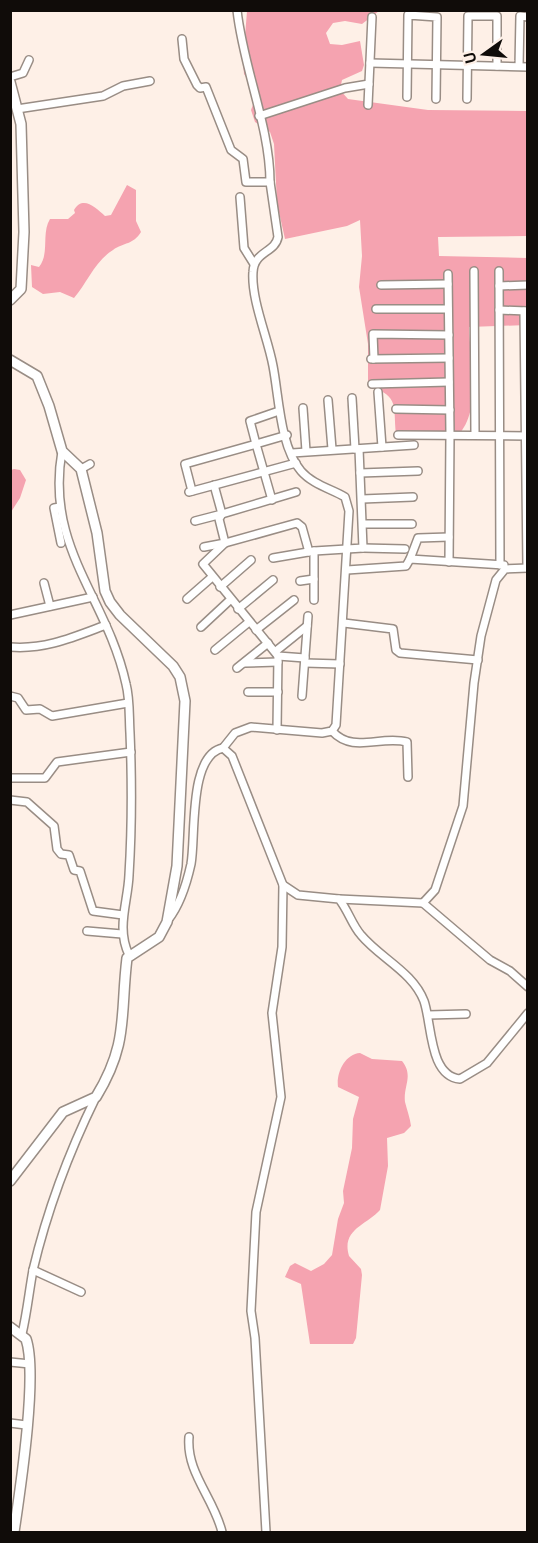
<svg xmlns="http://www.w3.org/2000/svg" width="538" height="1543" viewBox="0 0 538 1543" font-family="Ubuntu,sans-serif">
<rect width="100%" height="100%" fill="#fef0e7"/>
<!-- forest -->
<g fill="#f5a3b0">
<path d="M247 11H379L362 24 345 21 333 23 326 33 330 44 342 45 360 41 364 65 362 71 342 80 340 90 348 99 428 110 527 111V236L438 237 439 256 527 258V325L469 327C470 361 483 414 455 438L396 434C393 407 400 396 370 387L368 380V344L359 287 362 256 360 220 347 226 285 239 277 203 274 144 270 132 255 122 251 110 257 94 244 74 243 62Z"/>
<path d="M127 185 136 190V221L141 232C133 245 124 242 113 250 95 261 87 283 74 298L60 292 43 294 32 287 31 265 39 267C50 253 41 234 50 219H68L75 213 74 210C83 195 96 208 105 216L111 215Z"/>
<polygon points="14,469 20,470 26,480 20,498 11,512 11,470"/>
<path d="M360 1053 372 1059 402 1061C414 1076 403 1086 405 1102 407 1110 410 1118 411 1126L404 1133 387 1138 388 1166 380 1210C367 1225 341 1229 349 1256L361 1269 362 1275 356 1338 353 1344H310L301 1284 285 1277 290 1266 295 1263 311 1271 324 1264 332 1255 338 1219 344 1203 343 1191 352 1148 353 1119 359 1097 338 1087C336 1073 345 1054 360 1053Z"/>
</g>
<g fill="none" stroke-linecap="round" stroke-linejoin="round">
<defs>
<g id="street">
<path d="M237 10C243 67 270 127 270 182"/>
<path d="M182 39 184 59 197 85 200 88 206 87 231 150 243 159 246 182H270L278 237C275 253 254 251 253 272 251 300 268 338 273 366 279 397 280 447 301 471 312 484 331 489 345 497L349 511 336 725 332 731 322 733 251 727 235 733 223 748"/>
<polyline points="370,63 528,67"/>
<polyline points="519,66 520,16 528,17"/>
<polyline points="10,77 23,73 29,60"/>
<polyline points="407,97 408,15 437,17 436,99"/>
<polyline points="467,99 468,16 497,16 497,66"/>
<polyline points="368,105 372,17"/>
<polyline points="17,109 103,96 123,86 150,81"/>
<polyline points="259,116 345,88 369,84"/>
<polyline points="240,197 244,248 254,264"/>
<polyline points="474,271 475,435"/>
<polyline points="499,271 500,565"/>
<polyline points="448,274 450,434 449,562"/>
<polyline points="381,285 448,284"/>
<polyline points="499,286 528,285"/>
<polyline points="376,309 448,309"/>
<polyline points="499,310 527,311"/>
<polyline points="524,311 527,568"/>
<polyline points="371,359 449,358"/>
<polyline points="374,359 373,334 449,335"/>
<polyline points="372,384 449,382"/>
<polyline points="378,392 382,447"/>
<polyline points="352,398 355,449"/>
<polyline points="328,400 332,449"/>
<polyline points="303,408 306,451"/>
<polyline points="396,409 450,410"/>
<polyline points="398,435 528,436"/>
<path d="M62 451C45 548 107 597 126 684 130 699 129 717 130 733 132 781 132 827 129 875 128 902 116 928 129 955"/>
<polyline points="292,453 414,445"/>
<polyline points="81,469 90,464"/>
<polyline points="360,473 418,471"/>
<polyline points="192,491 185,464 256,444 250,421 279,411"/>
<polyline points="189,492 296,463"/>
<polyline points="362,499 413,497"/>
<polyline points="272,500 256,444 287,435"/>
<polyline points="60,507 54,508 61,543"/>
<polyline points="195,521 222,514 214,485"/>
<polyline points="363,524 412,524"/>
<polyline points="204,547 225,543 219,519 222,514 296,492"/>
<polyline points="363,548 405,549"/>
<polyline points="314,551 314,600"/>
<polyline points="273,558 314,551 363,548 359,449"/>
<polyline points="410,559 418,538 449,537"/>
<polyline points="347,570 406,566 410,559 504,565"/>
<polyline points="300,581 314,579"/>
<polyline points="44,583 50,606"/>
<polyline points="220,587 251,560"/>
<polyline points="187,599 211,578"/>
<polyline points="238,609 273,580"/>
<polyline points="10,615 93,597"/>
<polyline points="344,623 393,629 396,650 400,653 478,660"/>
<polyline points="201,627 230,600"/>
<polyline points="256,630 294,600"/>
<path d="M10 647C45 650 74 637 106 625"/>
<polyline points="215,650 249,622"/>
<polyline points="276,651 307,626"/>
<polyline points="278,656 305,658"/>
<polyline points="245,663 278,662"/>
<polyline points="305,663 340,664"/>
<polyline points="237,668 268,643"/>
<polyline points="248,692 278,692"/>
<polyline points="10,696 18,698 26,710 40,709 52,716 128,703"/>
<polyline points="302,696 308,616"/>
<polyline points="277,730 278,656 203,564 225,543 297,523 302,527 309,552"/>
<path d="M332 731C353 754 380 735 407 742L408 777"/>
<polyline points="10,778 45,778 57,762 131,752"/>
<polyline points="10,800 27,802 54,826 57,849 61,854 69,855 74,870 80,871 93,911 123,915"/>
<polyline points="339,899 423,903 435,890 463,806 474,683 481,636 496,580 505,569 528,568"/>
<polyline points="423,903 490,960 510,971 528,987"/>
<path d="M168 920C180 905 187 882 191 864 196 837 188 755 223 748L232 756 283 885 298 895 339 899C348 910 352 925 361 935 380 958 413 972 424 1001 432 1024 429 1076 460 1079L487 1063 528 1013"/>
<polyline points="87,931 122,934"/>
<polyline points="428,1015 466,1014"/>
<polyline points="33,1270 81,1292"/>
<path d="M22 1334C27 1313 29 1292 33 1270 47 1211 69 1152 96 1097"/>
<polyline points="10,1362 30,1364"/>
<polyline points="10,1423 26,1425"/>
<path d="M189 1437C186 1473 214 1498 222 1532"/>
<polyline points="266,1532 255,1338 251,1311 256,1212 281,1097 272,1013 282,947 283,885"/>
</g>
<g id="secondary">
<polyline points="10,82 21,124 24,232 21,289 10,300"/>
<path d="M10 360 37 376 49 406 62 451 81 469 97 533 105 591 110 602 120 615 173 666 180 677 185 701 177 866 167 922 159 937 127 958C120 1015 129 1043 96 1097L63 1112 10 1181"/>
<path d="M10 1327 26 1339C38 1374 20 1491 14 1532"/>
</g>
</defs>
<!-- street casing -->
<use href="#street" stroke="#998d85" stroke-width="10"/>
<!-- secondary casing -->
<use href="#secondary" stroke="#998d85" stroke-width="12"/>
<!-- street -->
<use href="#street" stroke="#fff" stroke-width="7"/>
<!-- secondary -->
<use href="#secondary" stroke="#fff" stroke-width="9"/>
</g>
<!-- border -->
<rect width="538" height="1543" fill="none" stroke="#100c09" stroke-width="24"/>
<!-- north arrow -->
<g transform="translate(484 54) rotate(255)" stroke="#fef0e7" stroke-width="4.5" paint-order="stroke">
<path d="M0-4.5L10 22L0 15L-10 22Z" fill="#100c09"/>
<text y="-9" font-size="16" font-weight="bold" text-anchor="middle" fill="#100c09">U</text>
</g>
</svg>
